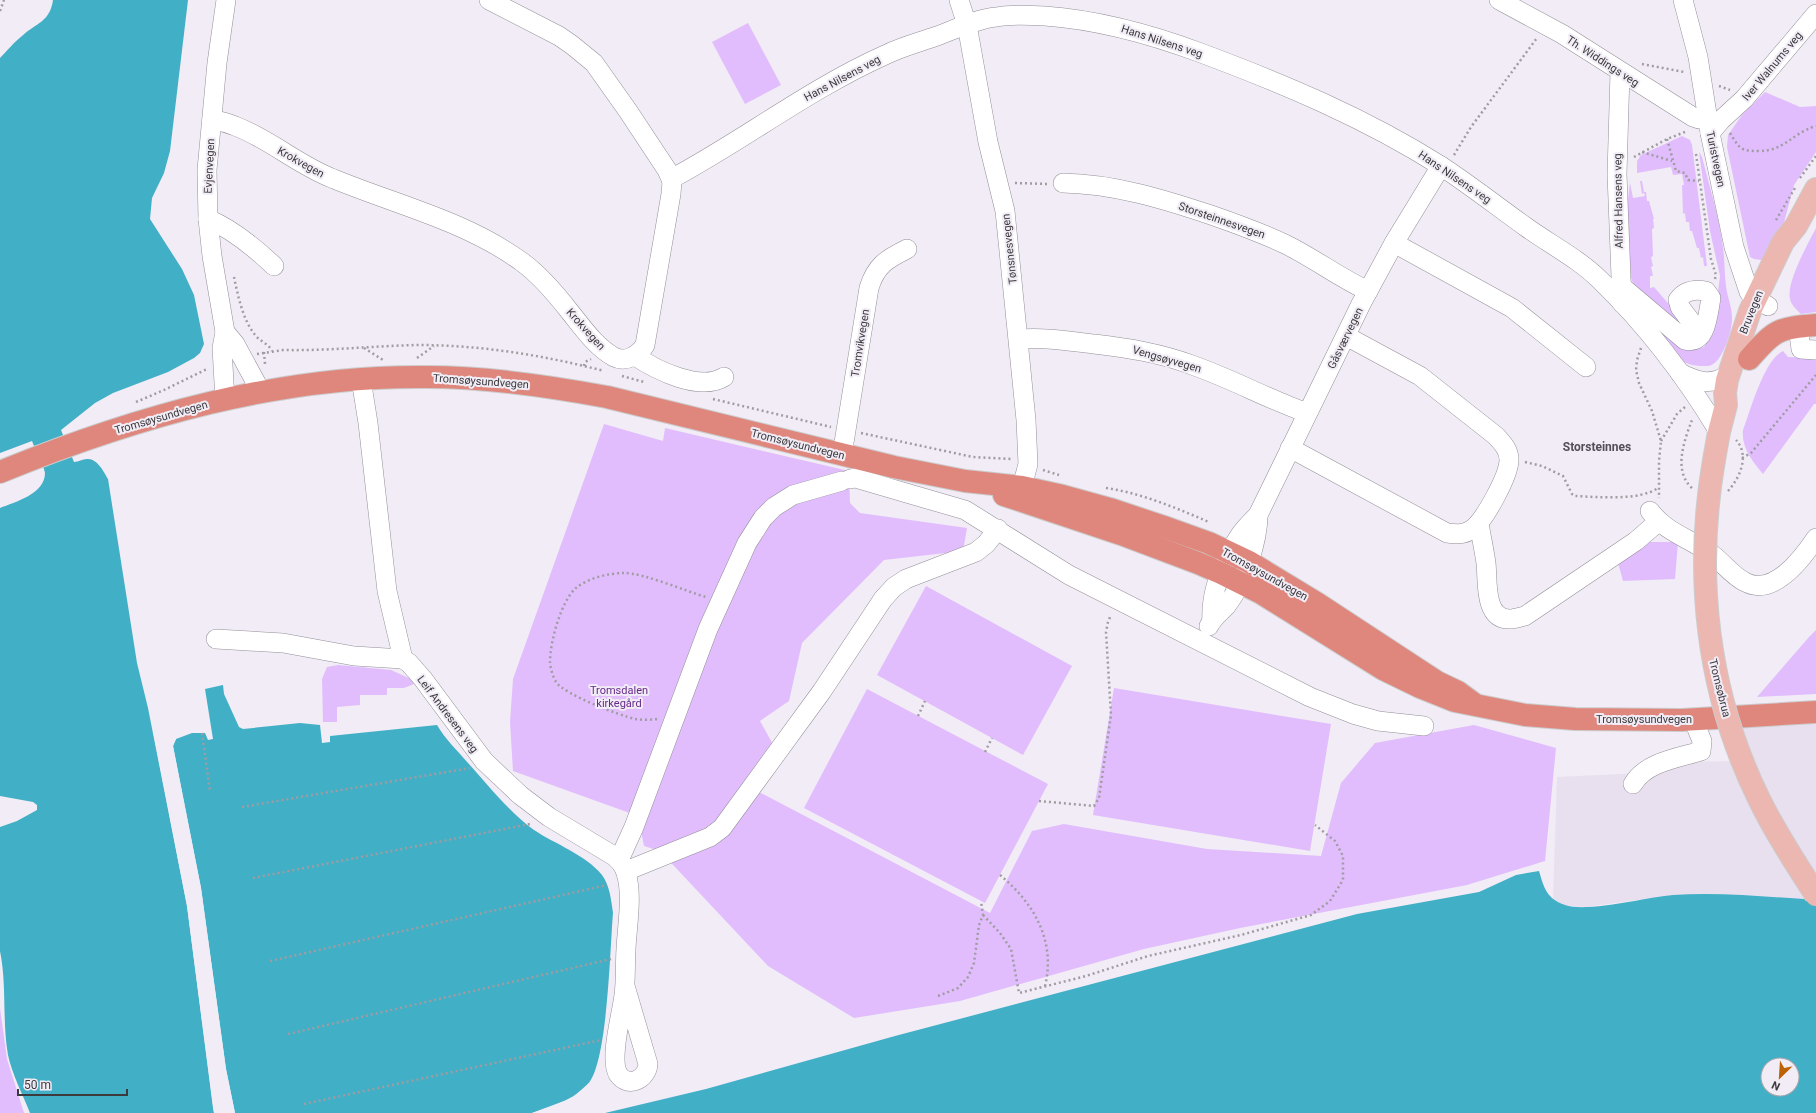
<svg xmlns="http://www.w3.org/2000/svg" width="1816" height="1113" viewBox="0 0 1816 1113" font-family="Roboto,sans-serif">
<rect width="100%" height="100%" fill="#f1ecf5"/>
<!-- built -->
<polygon fill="#e8e0ef" points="1816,716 1816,900 1725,895 1674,895 1585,907 1565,906 1553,899 1557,777 1642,773 1671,762 1747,761 1727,717"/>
<!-- green -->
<g fill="#e1bdfd">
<polygon points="748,23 781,85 745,104 712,42"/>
<polygon points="1765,92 1800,107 1816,106 1816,152 1794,185 1782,230 1768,261 1754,259 1750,257 1727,147 1728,135 1742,115"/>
<polygon points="1682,136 1690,140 1692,145 1707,266 1704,266 1703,257 1701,258 1699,248 1697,248 1692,231 1690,231 1689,222 1686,222 1685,213 1683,214 1682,185 1684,185 1682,174 1673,175 1671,167 1637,173 1637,161 1641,155"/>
<path d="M1699 152 1702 157C1709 185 1718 213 1722 241 1725 256 1724 271 1726 286 1727 296 1732 307 1732 317 1733 329 1722 365 1708 366 1696 366 1688 366 1679 358L1644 311 1693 349H1698L1704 347 1713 334 1720 276 1710 231Z"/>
<polygon points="1640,181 1642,181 1644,192 1646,192 1647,201 1649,201 1654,219 1653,219 1654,228 1652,229 1653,256 1651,257 1653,266 1651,267 1653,276 1650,276 1650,288 1654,287 1686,324 1689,331 1636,290 1631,278 1627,207 1630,183 1633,198 1645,196 1644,193 1642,194"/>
<path d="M1816 228V312L1801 314C1797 310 1791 305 1790 299 1786 282 1808 244 1816 228Z"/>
<path d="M1783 351 1788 357 1816 358V404H1814L1763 474C1752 461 1741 447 1743 430 1751 409 1764 360 1783 351Z"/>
<polygon points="604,424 663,441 665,428 849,471 850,503 860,513 967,528 963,551 884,560 802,643 789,701 760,721 775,748 759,792 990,913 1032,831 1064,824 1207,849 1321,856 1341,783 1375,743 1474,725 1556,748 1545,861 1467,885 1240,928 1144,949 960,1001 854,1018 768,966 660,851 644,846 638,816 513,771 510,722 513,679"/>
<polygon points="1648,542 1678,542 1675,579 1623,581 1617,559"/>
<polygon points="926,586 1072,666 1023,755 877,675"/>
<polygon points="1816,630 1816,694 1757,697 1809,637"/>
<polygon points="338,665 391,670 411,679 414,684 404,688 387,688 387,695 360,695 360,705 337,707 337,722 323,722 322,679 327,667"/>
<polygon points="1114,688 1331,724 1310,851 1093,815"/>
<polygon points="867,689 1048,784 985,903 804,808"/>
<polygon points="0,1008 7,1059 24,1113 0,1113"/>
</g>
<!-- water -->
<g fill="#41afc6" fill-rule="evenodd">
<path d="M53 0H188L170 151 164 173 152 198 150 219 182 269 194 295 204 344 200 353 194 358 168 372 113 393 95 403 61 430 74 462C79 462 82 459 87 459 97 458 104 472 108 479L137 663 148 708 187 906 214 1113H30C23 1095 12 1074 8 1055 2 1021 7 985 0 951V827L17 821 37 810V805L33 802 0 796V508C15 502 45 494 45 473 44 466 35 449 32 441L0 453V58C7 51 14 42 22 36 36 23 50 22 53 0Z"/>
<path d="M223 685 224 694 239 727 243 729 300 723 320 725 322 743 330 742V736L437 725C445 739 457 750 468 763 486 783 512 815 534 830 555 844 586 855 602 875 610 886 611 900 613 913 610 946 608 1062 588 1084 574 1100 552 1106 532 1113H235L226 1069 201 888 173 746 176 739 192 733H205L208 740 213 739 205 689Z"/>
<path d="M1539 871C1544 888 1547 899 1565 905 1587 913 1647 897 1673 895 1721 892 1769 897 1816 900V1113H605L706 1089 895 1036 1357 914 1479 892 1516 875ZM1768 1065H1792V1089H1768Z"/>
</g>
<!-- pier -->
<g fill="#f1ecf5">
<polygon points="153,731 155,732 189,906 216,1113 214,1113 213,1108 187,906"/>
<polygon points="174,738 176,739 173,746 201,888 226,1069 235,1113 233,1113 224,1069 199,888 171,746"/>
<polygon points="589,1083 590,1085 573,1100 538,1113 532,1113 572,1098"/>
</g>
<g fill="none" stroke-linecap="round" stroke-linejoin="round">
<defs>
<g id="minor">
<polyline points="959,0 967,25 988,142 1005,211 1026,420 1028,464 1022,487 1021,501"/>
<polyline points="1499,0 1562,34 1693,117 1699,119 1707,119"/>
<polyline points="1683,0 1698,57 1710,133 1734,247 1749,292 1755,299 1768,306"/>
<polyline points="1620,72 1617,174 1622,303"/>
<path d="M212 120C220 121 228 123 235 126 270 139 299 166 334 179 397 205 466 221 522 262 540 275 556 294 570 312 583 328 596 347 614 357 626 363 639 355 645 345L671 194 672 181 667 170 628 111 594 63 572 45 559 36 489 0"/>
<polyline points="1710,133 1721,120 1744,99 1816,14"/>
<path d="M671 179C744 140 809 89 885 55 901 47 920 42 937 36 956 29 976 19 996 17 1012 14 1029 15 1045 16 1100 20 1150 34 1201 53 1284 84 1365 118 1441 166 1470 185 1498 207 1526 227 1551 245 1579 259 1601 281 1647 326 1686 377 1719 432"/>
<path d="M1063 183C1114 184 1163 199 1211 215 1237 224 1262 233 1287 245 1315 259 1340 278 1368 291"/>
<path d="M208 219C232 229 255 248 274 266"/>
<polyline points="1394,243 1512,308 1586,367"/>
<path d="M1621 286 1685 340C1707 346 1708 312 1711 298L1706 291C1695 289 1685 290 1678 300L1680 307 1701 335"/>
<polyline points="1798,326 1801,349 1816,350"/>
<polyline points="225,332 235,344 261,392"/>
<path d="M1019 339C1045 337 1069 341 1094 344 1128 348 1160 353 1192 365 1232 379 1268 399 1307 413"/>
<path d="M635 356C656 370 700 392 724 377"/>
<path d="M1680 373C1698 382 1710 386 1728 375"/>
<path d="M361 379 368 423 387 591 403 659 409 663 423 679 484 761 520 795 549 817 614 856C619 860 624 865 626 873 633 895 627 926 626 949 625 964 626 980 624 995 622 1013 609 1058 618 1074 628 1089 647 1079 648 1064L625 986"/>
<polyline points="225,400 222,348 225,332 212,256 208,219 207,170 217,63 226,0"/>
<path d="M1290 448 1447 533C1455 534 1463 535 1471 530 1484 522 1509 475 1509 460 1509 449 1502 443 1496 436L1420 376 1346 336"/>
<path d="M842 455 869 288C876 265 887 259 907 249"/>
<polyline points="850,479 855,478 965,510 1069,575 1310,697 1353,714 1378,721 1424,726"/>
<path d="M1650 511C1665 532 1689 538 1710 553 1722 561 1731 575 1745 582 1773 597 1802 559 1816 538"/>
<path d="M1479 523C1481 536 1484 549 1486 563 1488 578 1483 620 1510 619 1514 619 1520 617 1525 616L1636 541 1658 522"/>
<path d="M1212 620C1210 592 1224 559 1240 535 1245 528 1252 521 1258 515L1361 304 1394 243 1441 166"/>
<path d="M1209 626C1213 617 1221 612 1227 605 1244 583 1258 542 1258 515"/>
<polyline points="216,639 283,643 354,656 403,659"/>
<path d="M1633 784C1646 762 1678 758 1701 751L1702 741 1693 719"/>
<polyline points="619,860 634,827 708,629 747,543 763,518 774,507 793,495 842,481"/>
<polyline points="626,871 710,837 722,828 822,691 883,599 894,587 906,579 976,552 986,544 998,529"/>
</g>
<polyline id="major" points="1714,460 1719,432 1726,405 1725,393 1727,380 1750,311 1783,242 1796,226 1816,189"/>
<g id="highway">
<path d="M1749 359C1775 330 1777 328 1816 325"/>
<path d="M0 472C135 417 280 375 427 377 488 377 548 386 607 397L894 467 965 481 1022 487 1063 496 1110 509 1164 527 1209 543 1249 562 1318 604 1437 682 1458 692 1473 703"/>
<polyline points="1004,495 1121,534 1198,563 1221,573 1261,593 1383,669 1420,687 1455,701 1525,715 1575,719 1682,720 1816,712"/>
</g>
</defs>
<!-- minor casing -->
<use href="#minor" stroke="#948f98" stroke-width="20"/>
<!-- major casing -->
<use href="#major" stroke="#cccccd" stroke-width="24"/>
<!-- highway casing -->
<use href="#highway" stroke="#cccccd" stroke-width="24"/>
<!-- path -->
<g stroke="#a09ca2" stroke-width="2.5" stroke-dasharray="2 3" stroke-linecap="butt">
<polyline points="0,11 4,0"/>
<polyline points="1642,64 1684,72"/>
<polyline points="1719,86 1730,90"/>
<path d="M1730 133C1740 149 1740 151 1759 151 1785 151 1792 133 1816 126"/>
<polyline points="1667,139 1676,171 1685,173 1688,180 1699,181"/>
<polyline points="1642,152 1672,161"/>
<polyline points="1696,154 1711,259 1716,275 1715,279"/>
<polyline points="1454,155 1471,127 1537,38"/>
<polyline points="1634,157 1667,139 1685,132"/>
<polyline points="1800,178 1816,156"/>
<polyline points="1015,183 1048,184"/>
<polyline points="1776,220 1795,188"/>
<path d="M234 277C238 296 243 321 256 336 261 342 269 344 272 351"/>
<polyline points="364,348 383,360"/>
<polyline points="1641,348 1637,360 1636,370 1639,383 1652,411 1661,441 1659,461 1659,498"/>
<polyline points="264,352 265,364"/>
<path d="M257 354 283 350C328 351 372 346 417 345 480 345 543 355 604 371"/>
<polyline points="417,358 434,346"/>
<polyline points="584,366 585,362 591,359"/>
<polyline points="622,376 644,382"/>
<polyline points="713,399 831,427"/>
<polyline points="136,402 164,390 207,369"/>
<polyline points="861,433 973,457 1012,459"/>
<polyline points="1661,441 1677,414 1685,407"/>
<polyline points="1742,458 1751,453 1816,375"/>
<path d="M1525 462 1542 466 1563 476 1572 494 1575 496C1598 497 1639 501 1658 488"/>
<polyline points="1043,470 1059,475"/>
<path d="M1106 488C1141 493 1176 508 1209 522"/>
<path d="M1692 488C1673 471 1684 441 1692 420"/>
<path d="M1728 491C1740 478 1750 455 1736 440"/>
<polyline points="918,716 925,701"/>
<path d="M657 719C650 720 642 720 635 719 619 715 565 695 556 682 553 677 550 667 550 662 550 642 561 601 576 588 588 578 609 573 624 573 644 573 685 591 706 597"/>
<polyline points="202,733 210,791"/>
<polyline points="985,752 992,738"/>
<polyline points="1039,801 1094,806 1099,798 1111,715 1106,632 1108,622 1111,615"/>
<polyline points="242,807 470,768"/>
<path d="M1000 875C1034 903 1056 941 1045 986"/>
<polyline points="253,878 530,824"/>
<polyline points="983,915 1000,933 1011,949 1019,993 1086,976 1148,956 1241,935 1311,915 1330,901 1343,880 1343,856 1335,841 1315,825"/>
<polyline points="270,961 607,885"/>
<polyline points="938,996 958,988 968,977 974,963 979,925 983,915 981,901"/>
<polyline points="288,1034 611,959"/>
<polyline points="304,1104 601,1040"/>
</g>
<!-- minor -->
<use href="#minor" stroke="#fff" stroke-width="19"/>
<!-- major -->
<use href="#major" stroke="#ecb7b1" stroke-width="22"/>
<!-- highway -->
<use href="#highway" stroke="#df877d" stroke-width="22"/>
<defs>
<path id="major-bridge" d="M1714 460C1694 576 1707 693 1759 799 1775 832 1796 864 1816 895"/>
</defs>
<!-- major-bridge casing -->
<use href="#major-bridge" stroke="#cccccd" stroke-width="24" stroke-linecap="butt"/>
<!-- major-bridge -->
<use href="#major-bridge" stroke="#ecb7b1" stroke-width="22"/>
</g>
<g text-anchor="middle" stroke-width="4" stroke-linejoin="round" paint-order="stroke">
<!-- street labels -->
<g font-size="11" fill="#3c3a3d" stroke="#f1ecf5">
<text transform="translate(1162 41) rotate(18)" y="4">Hans Nilsens veg</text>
<text transform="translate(1603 61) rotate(33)" y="4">Th. Widdings veg</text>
<text transform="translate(1772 66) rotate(-50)" y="4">Iver Walnums veg</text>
<text transform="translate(842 78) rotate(-28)" y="4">Hans Nilsens veg</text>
<text transform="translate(1716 159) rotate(78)" y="4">Turistvegen</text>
<text transform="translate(301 162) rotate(29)" y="4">Krokvegen</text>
<text transform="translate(209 166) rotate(-87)" y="4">Evjenvegen</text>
<text transform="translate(1455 177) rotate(34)" y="4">Hans Nilsens veg</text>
<text transform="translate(1618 201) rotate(-91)" y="4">Alfred Hansens veg</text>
<text transform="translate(1222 220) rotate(19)" y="4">Storsteinnesvegen</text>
<text transform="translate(1009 249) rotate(-96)" y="4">Tønsnesvegen</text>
<text transform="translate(1751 312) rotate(-68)" y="4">Bruvegen</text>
<text transform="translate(586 329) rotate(48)" y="4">Krokvegen</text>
<text transform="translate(1345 338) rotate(-64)" y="4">Gåsværvegen</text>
<text transform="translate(860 343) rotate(-81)" y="4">Tromvikvegen</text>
<text transform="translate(1167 359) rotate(16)" y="4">Vengsøyvegen</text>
<text transform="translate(481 381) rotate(4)" y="4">Tromsøysundvegen</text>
<text transform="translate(161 417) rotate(-16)" y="4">Tromsøysundvegen</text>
<text transform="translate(798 444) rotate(14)" y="4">Tromsøysundvegen</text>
<text transform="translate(1265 574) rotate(29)" y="4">Tromsøysundvegen</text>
<text transform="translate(1720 688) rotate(76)" y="4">Tromsøbrua</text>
<text transform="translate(448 714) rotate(53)" y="4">Leif Andresens veg</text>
<text x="1644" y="723">Tromsøysundvegen</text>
</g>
<!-- park labels -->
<g font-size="11" fill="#66288a" stroke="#f1ecf5">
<text x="619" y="694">Tromsdalen<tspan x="619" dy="13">kirkegård</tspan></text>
</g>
<!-- neighbourhood labels -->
<g font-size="12" font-weight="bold" fill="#534f57" stroke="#f1ecf5">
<text x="1597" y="451">Storsteinnes</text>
</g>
</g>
<!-- north arrow -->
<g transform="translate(1780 1077) rotate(205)"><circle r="19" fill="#f1ecf5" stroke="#a9a5ab"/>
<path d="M0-3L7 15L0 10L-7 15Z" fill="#bc6203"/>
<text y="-6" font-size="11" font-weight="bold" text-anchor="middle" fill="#3c3a3d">N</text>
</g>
<!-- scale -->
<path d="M18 1089v6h109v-6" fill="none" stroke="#3c3a3d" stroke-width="2"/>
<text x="24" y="1089" font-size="12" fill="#3c3a3d" stroke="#f1ecf5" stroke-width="3" paint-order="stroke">50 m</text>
</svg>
